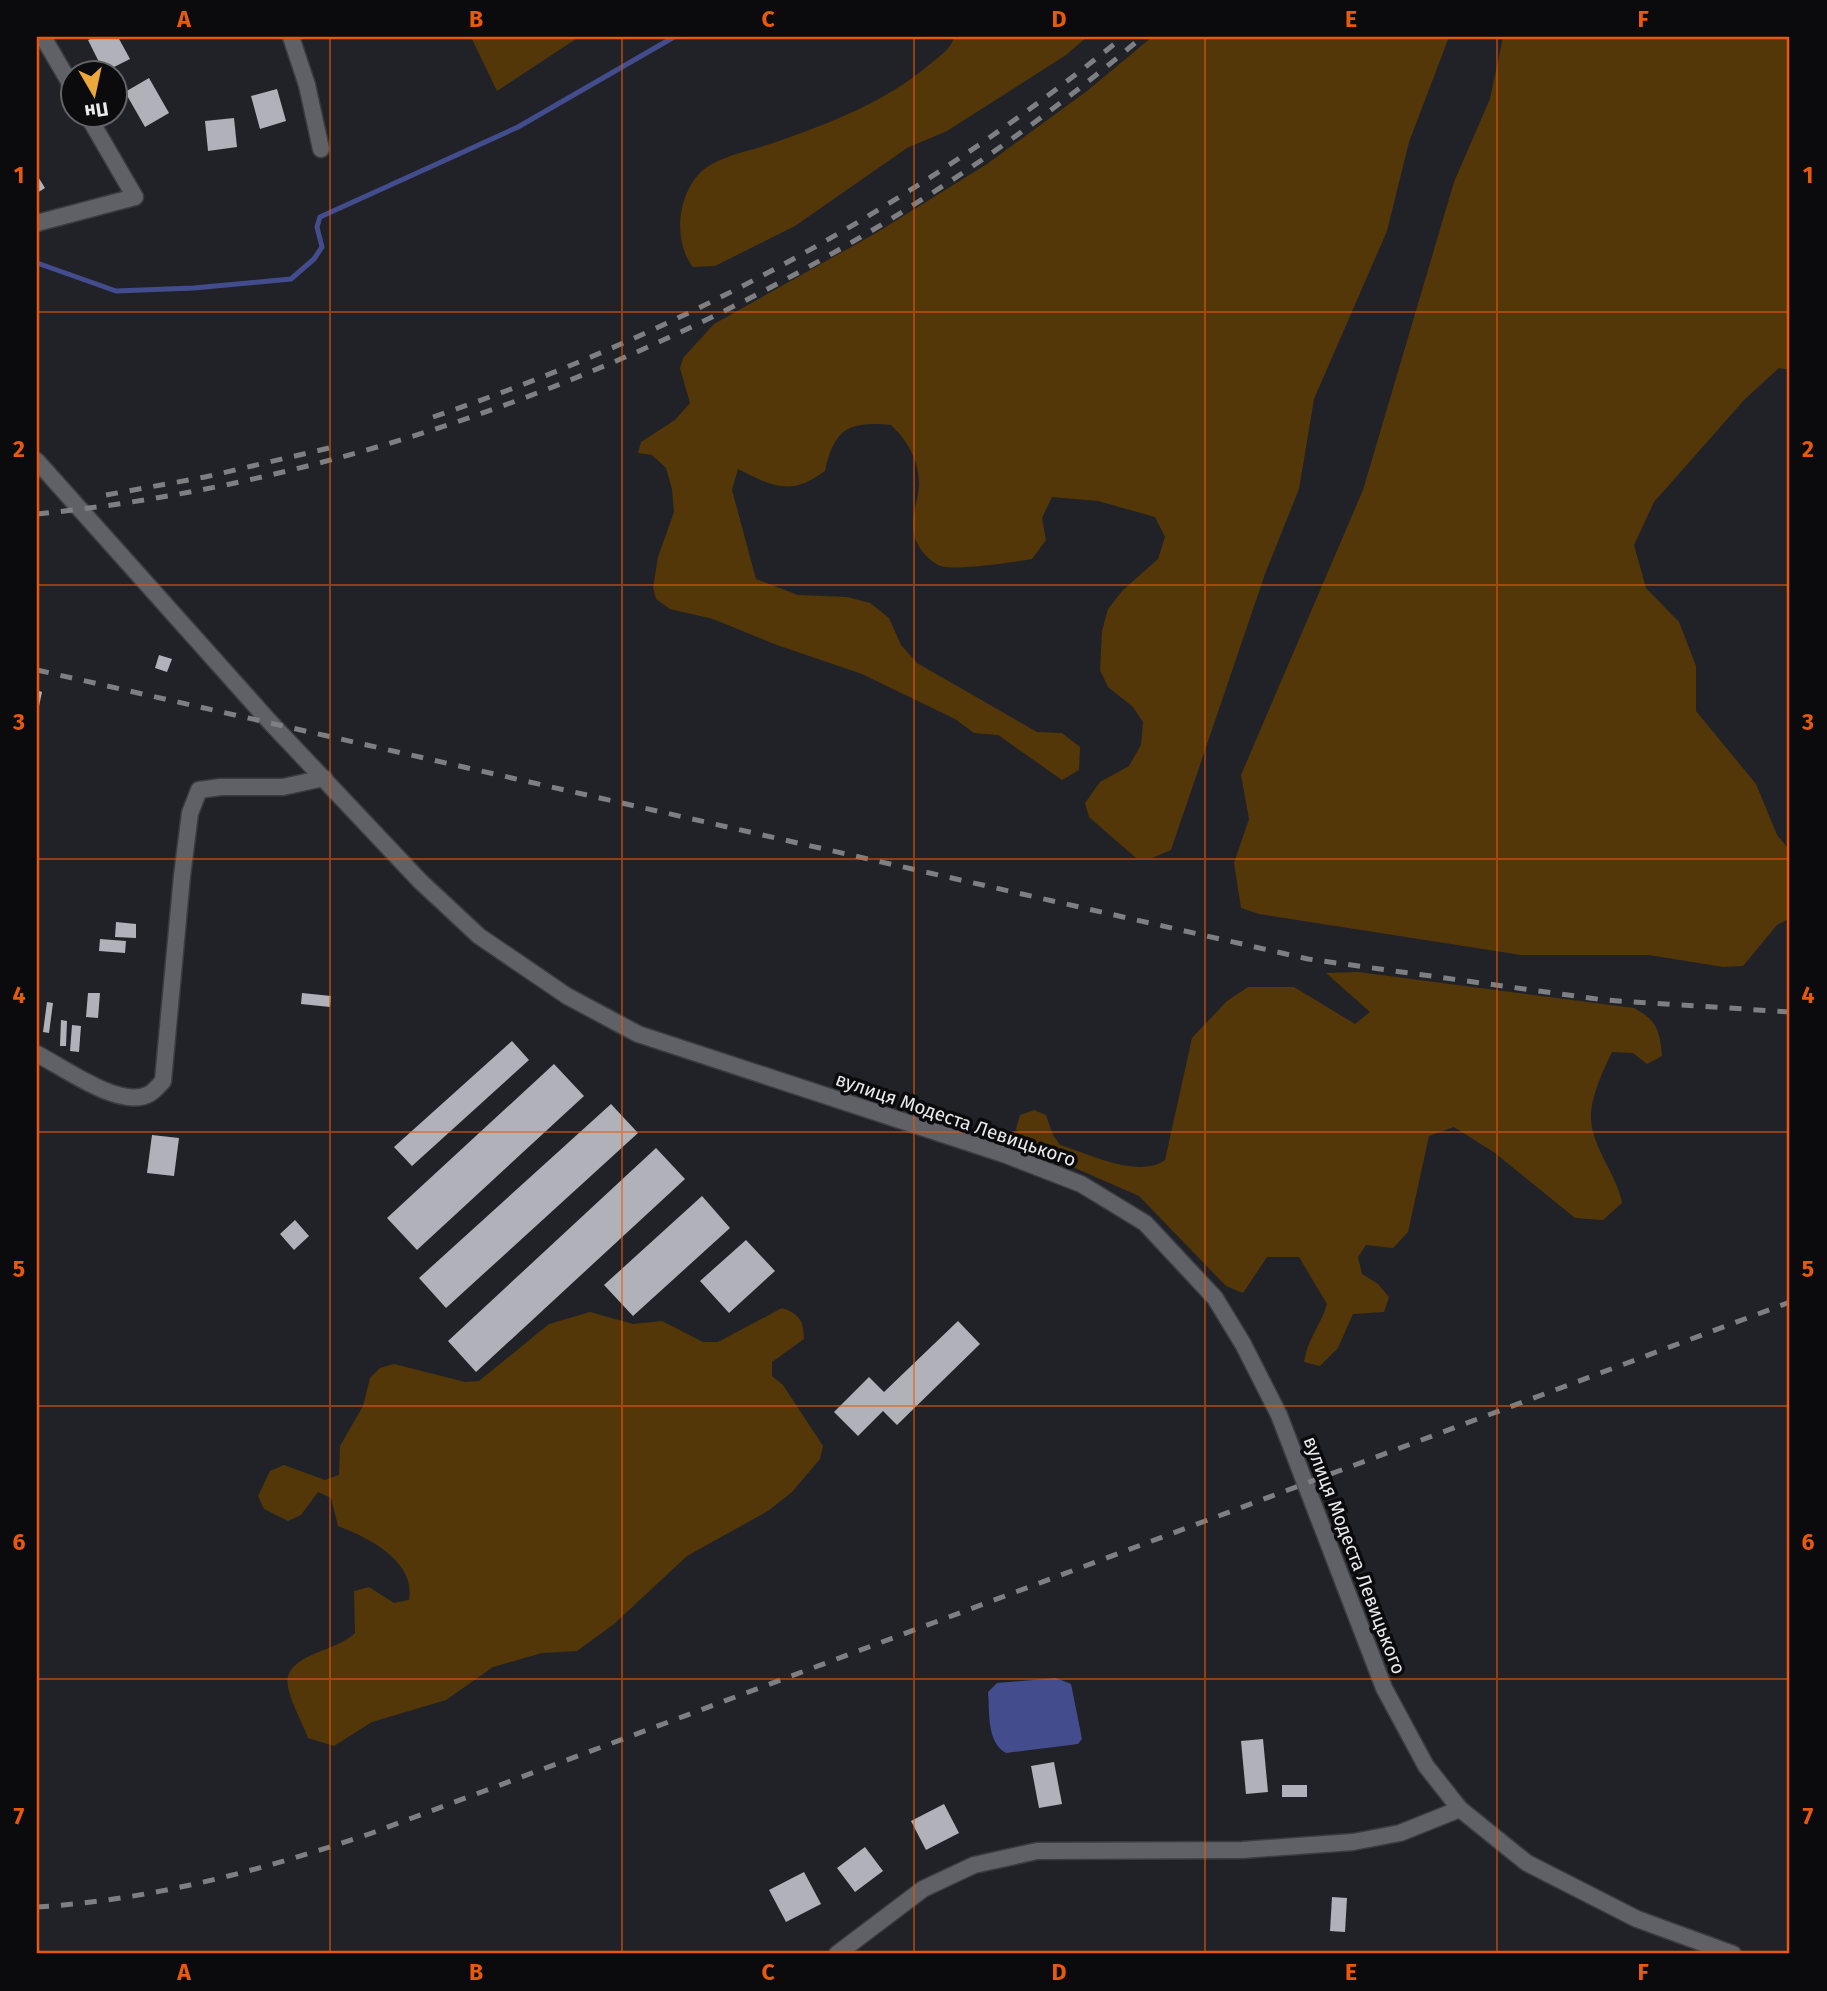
<svg xmlns="http://www.w3.org/2000/svg" width="1827" height="1991" viewBox="0 0 1827 1991" font-family="'Fira Sans',sans-serif">
<rect width="100%" height="100%" fill="#212227"/>
<!-- green -->
<g fill="#533708">
<polygon points="471,37 579,37 497,91"/>
<path d="M954 37H1087L1066 55 947 131 907 148 795 226 715 266 693 267C670 239 679 181 712 164 730 154 753 150 773 143 828 124 886 102 930 64 940 56 951 49 954 37Z"/>
<path d="M1152 37H1449L1409 142 1387 231 1314 399 1299 489 1265 574 1171 850 1152 858H1136L1089 817 1085 803 1100 782 1129 766 1141 745 1143 722 1133 707 1108 687 1100 670 1102 631 1108 609 1123 590 1158 559 1165 537 1155 517 1098 501 1052 497 1042 518 1046 540 1032 559C1015 562 957 571 941 566 927 561 914 543 913 529 912 513 918 501 919 486 920 462 908 441 891 425 850 421 834 428 825 471 790 497 772 486 738 469L732 490 756 579 798 595 847 597 870 603 889 618 901 645 917 663 1037 732 1062 733 1080 747 1079 770 1062 780 998 735 974 733 955 719 862 674 777 645 713 619 670 609 656 599 653 588 658 557 674 512 672 489 666 468 652 455 638 453 641 442 675 420 690 403 680 368 683 358 714 324 876 233 987 164 1087 91Z"/>
<polygon points="1503,37 1790,37 1790,370 1779,368 1745,399 1654,502 1634,545 1646,588 1679,622 1696,666 1696,711 1756,784 1777,835 1790,851 1790,918 1777,925 1743,966 1723,967 1649,955 1521,955 1259,914 1241,908 1234,863 1249,819 1241,775 1363,490 1454,182 1490,99"/>
<path d="M1358 972 1634 1008C1657 1020 1660 1031 1662 1056L1647 1064 1633 1053 1612 1052C1603 1071 1590 1098 1591 1120 1593 1149 1617 1175 1622 1203L1603 1220 1575 1218 1495 1153 1454 1127 1429 1136 1408 1232 1393 1248 1366 1245 1358 1257 1362 1274 1378 1284 1389 1297 1384 1312 1353 1314 1338 1348 1320 1366 1304 1362C1307 1340 1321 1325 1327 1304L1299 1257H1267L1243 1293 1226 1286 1139 1196 1027 1147 1019 1142 1016 1129 1020 1115 1034 1110 1046 1115 1053 1135 1060 1145C1090 1154 1138 1179 1165 1160L1192 1038 1227 1001 1248 987H1294L1355 1024 1370 1012 1326 973Z"/>
<path d="M782 1308C799 1314 804 1321 804 1339L772 1362V1376L783 1385 823 1446 820 1459 792 1492 768 1511 687 1556 614 1624 577 1651 542 1653 493 1667 446 1700 372 1722 334 1746 308 1738C302 1722 291 1703 288 1687 282 1654 335 1653 355 1633L354 1591 369 1587 394 1603 409 1600C416 1561 369 1538 338 1526L331 1498 318 1492 301 1515 288 1521 264 1509 258 1496 270 1471 284 1465 325 1480 339 1475 340 1446 363 1406 370 1378 380 1368 394 1364 465 1382 479 1381 549 1324 590 1312 633 1324 662 1321 703 1342H718Z"/>
</g>
<!-- water -->
<path fill="#434c8d" d="M1056 1678 1071 1684 1082 1739 1078 1744 1006 1753C986 1742 990 1711 988 1692L997 1683Z"/>
<g fill="none" stroke-linecap="round" stroke-linejoin="round">
<!-- stream -->
<polyline stroke="#434c8d" stroke-width="5" points="37,263 116,291 194,288 291,279 314,259 322,247 317,227 320,217 518,127 674,37"/>
</g>
<!-- building -->
<g fill="#b1b2b9">
<polygon points="95,37 118,37 130,59 104,72 88,40"/>
<polygon points="149,78 169,113 145,127 125,92"/>
<polygon points="277,89 286,121 260,129 251,96"/>
<polygon points="234,118 237,147 208,151 205,121"/>
<polygon points="37,175 45,188 37,193"/>
<polygon points="159,655 172,659 167,672 155,668"/>
<polygon points="37,690 42,692 38,711 37,711"/>
<polygon points="116,922 136,924 136,938 115,937"/>
<polygon points="100,939 126,941 125,953 99,951"/>
<polygon points="88,993 100,993 98,1018 86,1017"/>
<polygon points="302,993 331,996 330,1007 301,1004"/>
<polygon points="47,1002 53,1003 49,1033 43,1032"/>
<polygon points="61,1020 67,1021 66,1046 60,1046"/>
<polygon points="72,1025 81,1026 79,1052 70,1051"/>
<polygon points="512,1041 529,1060 412,1166 394,1147"/>
<polygon points="554,1064 584,1096 417,1250 387,1218"/>
<polygon points="611,1104 638,1133 446,1308 419,1278"/>
<polygon points="152,1135 179,1138 174,1176 147,1173"/>
<polygon points="656,1148 685,1179 476,1372 448,1341"/>
<polygon points="702,1196 730,1228 633,1316 604,1285"/>
<polygon points="295,1220 309,1236 294,1250 280,1234"/>
<polygon points="746,1240 775,1271 729,1313 700,1281"/>
<polygon points="958,1321 980,1344 897,1425 883,1411 858,1436 834,1412 869,1377 884,1392"/>
<polygon points="1263,1739 1268,1792 1246,1794 1241,1741"/>
<polygon points="1054,1762 1062,1804 1039,1808 1031,1766"/>
<rect x="1282" y="1785" width="25" height="12"/>
<polygon points="944,1804 959,1833 926,1850 911,1821"/>
<polygon points="865,1847 883,1871 855,1892 837,1868"/>
<polygon points="804,1872 821,1904 786,1922 769,1890"/>
<polygon points="1332,1897 1347,1898 1345,1932 1330,1931"/>
</g>
<g fill="none" stroke-linecap="round" stroke-linejoin="round">
<defs>
<g id="minor">
<polyline points="43,37 74,90"/>
<polyline points="291,37 307,85 321,149"/>
<polyline points="37,223 135,197 88,116"/>
<polyline points="37,461 270,722 420,881 479,936 567,996 638,1034 1006,1155 1081,1184 1145,1223 1215,1298 1243,1344 1279,1415 1384,1688 1426,1766 1460,1809 1527,1863 1637,1919 1733,1954"/>
<path d="M37 1054C63 1067 118 1108 147 1095 153 1093 159 1085 163 1081L182 876 190 813 199 790 221 787H283L324 778"/>
<polyline points="837,1954 923,1889 974,1865 1037,1851 1242,1850 1353,1842 1400,1833 1460,1809"/>
</g>
</defs>
<!-- minor casing -->
<use href="#minor" stroke="#3b3c40" stroke-width="19"/>
<!-- minor -->
<use href="#minor" stroke="#606167" stroke-width="16"/>
<!-- rail -->
<g stroke="#7e7f83" stroke-width="5" stroke-dasharray="12 12" stroke-linecap="butt">
<path d="M433 417C684 332 917 205 1123 37"/>
<polyline points="106,495 205,477 329,448"/>
<path d="M37 514C431 475 842 294 1142 37"/>
<polyline points="37,670 1308,959 1604,1000 1790,1012"/>
<path d="M37 1907C152 1900 263 1870 372 1833L1790 1302"/>
</g>
</g>
<!-- grid -->
<path fill="none" stroke="#e8590c" stroke-width="2" stroke-opacity="0.55" d="M330 37V1954M622 37V1954M914 37V1954M1205 37V1954M1497 37V1954M37 312H1790M37 585H1790M37 859H1790M37 1132H1790M37 1406H1790M37 1679H1790"/>
<g text-anchor="middle" stroke-width="7" stroke-linejoin="round" paint-order="stroke">
<!-- street labels -->
<g font-size="19" fill="#eaeaee" stroke="#0b0b0e">
<text transform="translate(956 1119) rotate(19)" y="7">вулиця Модеста Левицького</text>
<text transform="translate(1355 1555) rotate(69)" y="7">вулиця Модеста Левицького</text>
</g>
</g>
<!-- border -->
<rect width="1827" height="1991" fill="none" stroke="#0b0b0e" stroke-width="77"/>
<!-- north arrow -->
<g transform="translate(94 94) rotate(171)"><circle r="33" fill="#0b0b0e" stroke="#646468" stroke-width="2"/>
<path d="M0-5L12 26L0 18L-12 26Z" fill="#eda83b"/>
<text y="-10" font-size="19" font-weight="bold" text-anchor="middle" fill="#eaeaee">Пн</text>
</g>
<rect x="38" y="38" width="1750" height="1914" fill="none" stroke="#e8590c" stroke-width="2.5"/>
<g font-size="23" text-anchor="middle" font-weight="bold" fill="#e8590c">
<text x="184" y="27">A</text>
<text x="476" y="27">B</text>
<text x="768" y="27">C</text>
<text x="1059" y="27">D</text>
<text x="1351" y="27">E</text>
<text x="1643" y="27">F</text>
<text x="19" y="183">1</text>
<text x="1808" y="183">1</text>
<text x="19" y="457">2</text>
<text x="1808" y="457">2</text>
<text x="19" y="730">3</text>
<text x="1808" y="730">3</text>
<text x="19" y="1003">4</text>
<text x="1808" y="1003">4</text>
<text x="19" y="1277">5</text>
<text x="1808" y="1277">5</text>
<text x="19" y="1550">6</text>
<text x="1808" y="1550">6</text>
<text x="19" y="1824">7</text>
<text x="1808" y="1824">7</text>
<text x="184" y="1980">A</text>
<text x="476" y="1980">B</text>
<text x="768" y="1980">C</text>
<text x="1059" y="1980">D</text>
<text x="1351" y="1980">E</text>
<text x="1643" y="1980">F</text>
</g>
</svg>
